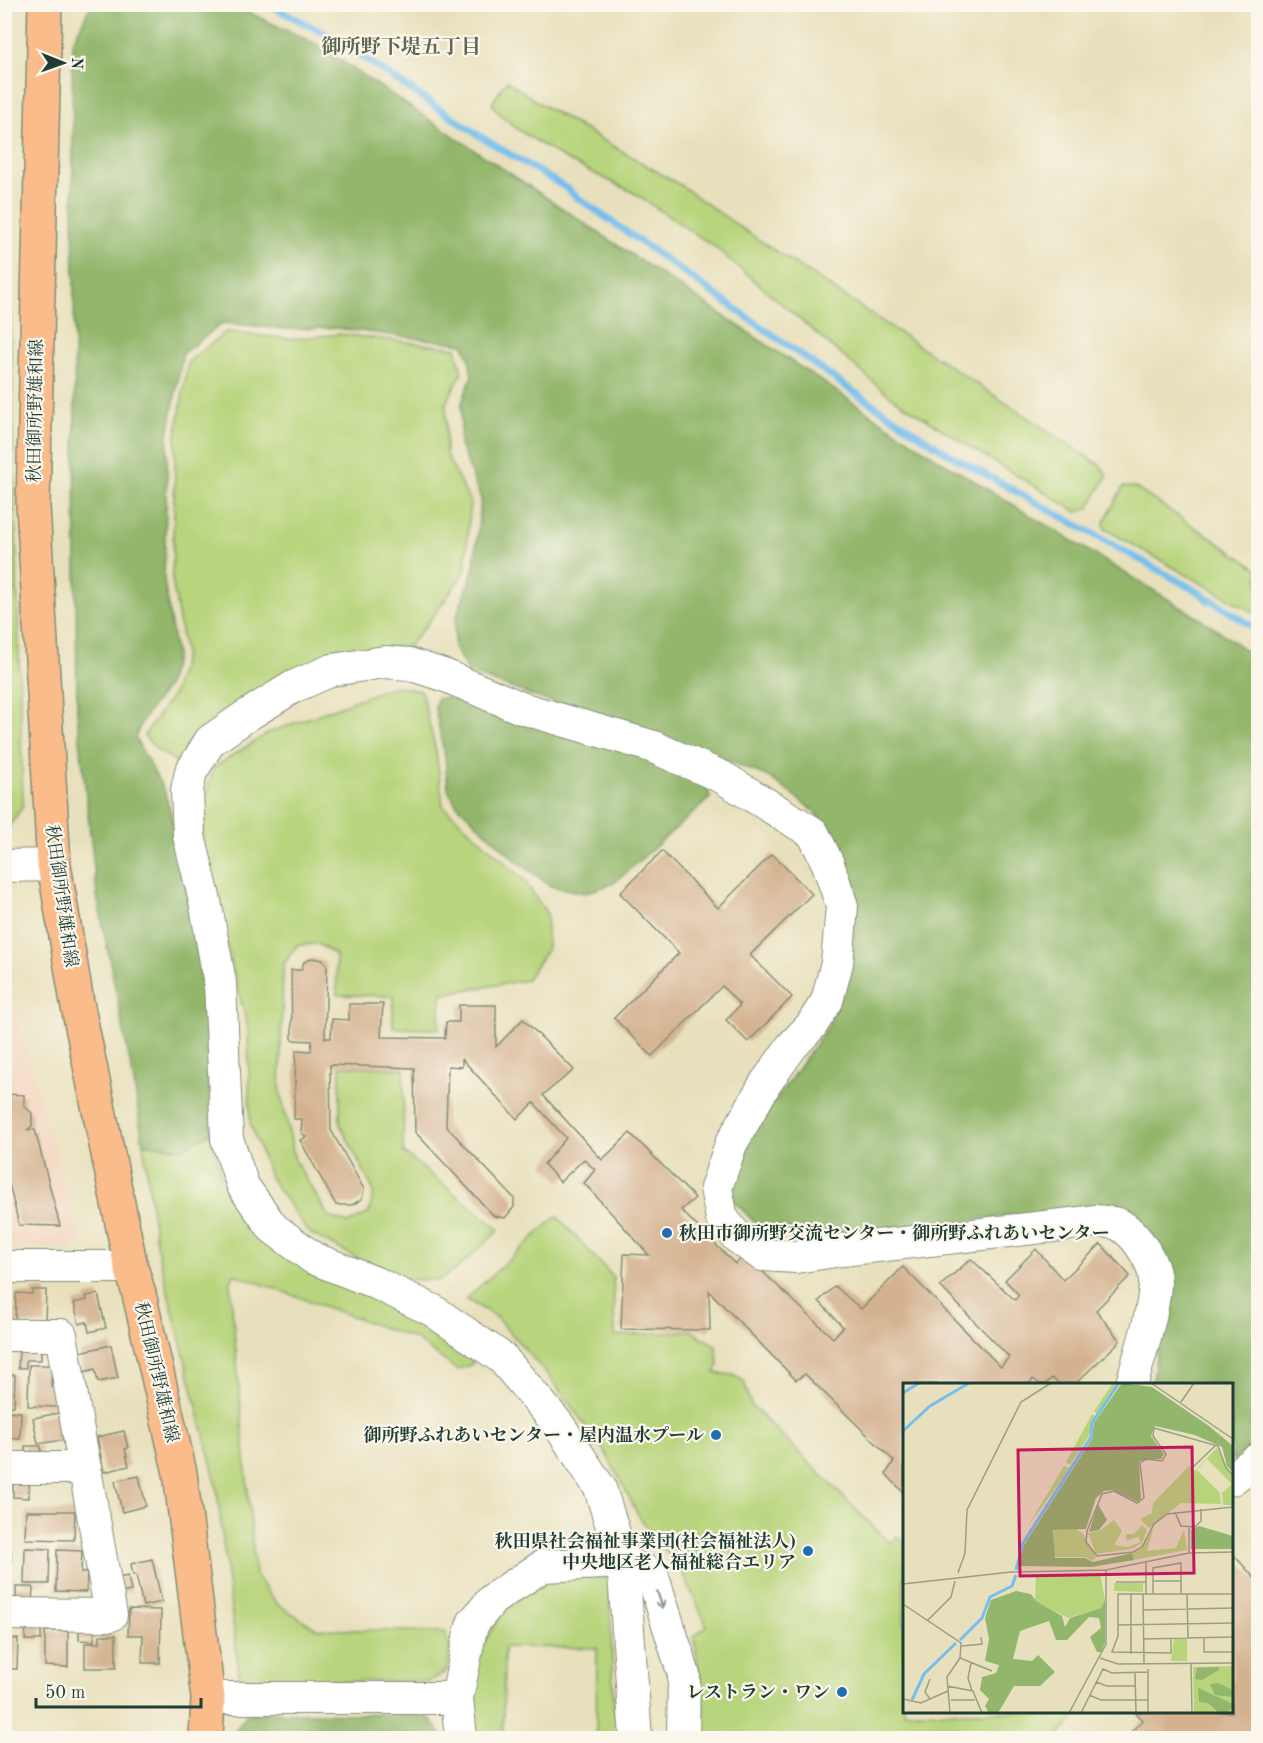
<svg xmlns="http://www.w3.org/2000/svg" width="1263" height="1743" viewBox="0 0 1263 1743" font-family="'Old Standard TT','Noto Serif JP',serif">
<rect width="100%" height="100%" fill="#fbf7ec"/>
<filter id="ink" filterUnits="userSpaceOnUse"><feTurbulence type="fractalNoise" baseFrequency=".0167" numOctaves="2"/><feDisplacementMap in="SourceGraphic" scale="12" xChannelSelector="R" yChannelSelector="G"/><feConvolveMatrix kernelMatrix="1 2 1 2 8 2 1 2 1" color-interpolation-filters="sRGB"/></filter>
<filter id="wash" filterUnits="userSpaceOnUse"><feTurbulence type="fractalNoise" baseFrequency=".008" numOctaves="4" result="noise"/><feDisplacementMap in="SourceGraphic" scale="24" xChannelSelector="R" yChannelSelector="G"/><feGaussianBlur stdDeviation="1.35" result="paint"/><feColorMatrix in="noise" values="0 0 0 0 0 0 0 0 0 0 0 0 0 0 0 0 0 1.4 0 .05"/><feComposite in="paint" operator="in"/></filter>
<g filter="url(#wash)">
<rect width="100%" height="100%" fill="#e8e0bc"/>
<!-- built -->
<polygon fill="#f3d4bf" points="4,972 48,1129 83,1245 67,1248 5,1248"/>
<!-- green -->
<g fill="#b8d47b" stroke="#6c8858" stroke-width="1.5">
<polygon points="507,81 539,103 680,185 741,228 1101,466 1107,476 1088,509 1077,512 978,452 891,397 716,248 634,193 563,158 517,129 498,112 492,104 502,87"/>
<polygon points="5,159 6,159 23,806 5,832"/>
<polygon points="226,332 292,339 340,334 456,348 462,373 446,403 446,454 470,502 465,571 438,610 410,645 322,660 181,765 157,750 144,736 173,694 185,655 172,579 176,436 188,362"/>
<polygon points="1123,487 1134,487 1258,569 1258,615 1105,529 1104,522"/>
<polygon points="394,686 421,691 436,751 443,806 524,880 547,914 547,950 526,980 441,994 439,1029 393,1028 393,996 337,995 336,955 318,944 297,945 283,965 280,1090 295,1161 329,1217 349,1223 369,1213 374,1192 340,1124 340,1066 404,1069 403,1152 499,1230 458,1268 440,1280 398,1279 309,1233 271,1179 250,1123 248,1028 202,848 204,806 213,768 268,733"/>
<polygon points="211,1133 224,1184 250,1221 475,1353 472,1364 457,1370 415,1339 234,1274 230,1283 255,1574 277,1604 317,1629 445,1632 450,1650 447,1671 430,1681 240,1681 216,1483 156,1244 143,1143 181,1149"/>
<polygon points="557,1216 613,1277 615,1336 692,1331 716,1346 719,1365 715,1373 733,1375 744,1381 751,1405 890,1543 898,1536 904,1542 904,1712 1068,1712 1075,1719 1056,1738 698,1738 704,1712 694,1636 707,1626 683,1573 640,1518 605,1452 548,1375 495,1316 466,1299"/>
<polygon points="555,1575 609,1578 614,1708 620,1738 596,1738 597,1648 504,1647 503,1738 474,1738 472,1688 476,1656 500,1616 526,1589"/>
</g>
<!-- forest -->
<g fill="#92b66b" stroke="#587a50" stroke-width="1.5">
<polygon points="231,4 316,44 941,461 1207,623 1258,659 1258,1441 1236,1459 1232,1460 1232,1384 1152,1384 1168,1276 1140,1218 1095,1207 846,1233 760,1228 730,1197 752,1134 828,1026 853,937 846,863 815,812 769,777 662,735 542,699 469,673 454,647 456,618 474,567 481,499 460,445 462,403 472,376 469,357 463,344 335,328 285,329 223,323 183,353 168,434 164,580 176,656 168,685 142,721 135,738 165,792 176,833 207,1007 211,1133 181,1149 143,1143 134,1083 97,896 77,713 72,43 91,5"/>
<polygon points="437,698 458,698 637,753 707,783 710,798 614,883 585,893 550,886 513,858 456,804 448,790 445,757 435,708"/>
<polygon points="257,1712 421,1715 432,1720 443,1738 236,1738 236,1730 246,1715"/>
</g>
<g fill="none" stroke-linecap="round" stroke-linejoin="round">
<!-- stream -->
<polyline stroke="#75beed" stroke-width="7" points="267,4 334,38 486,140 568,189 574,195 848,388 952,456 1202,594 1208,601 1210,599 1258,630"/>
</g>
<g id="blocks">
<!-- building -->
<g fill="#d4b290">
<polygon points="662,851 718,908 772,854 812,894 750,955 792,997 748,1042 726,1020 740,1005 722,986 652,1056 614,1018 679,953 620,893"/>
<polygon points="312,958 323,960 327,967 325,1038 331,1038 332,1019 349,1020 349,1004 383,1004 381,1037 445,1038 446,1022 459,1022 459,1005 496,1005 496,1047 523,1019 574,1070 543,1095 602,1160 630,1133 695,1198 681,1210 735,1264 745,1255 833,1338 843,1327 819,1301 835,1286 861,1309 903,1267 1001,1367 1009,1357 940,1286 971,1259 1015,1300 1019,1295 1005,1280 1036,1249 1063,1280 1101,1244 1130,1276 1096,1310 1120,1341 1075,1384 1059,1384 1052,1378 1046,1384 1040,1384 1033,1379 1029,1384 904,1384 904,1493 886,1474 894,1461 805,1374 796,1380 709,1291 710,1330 621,1329 624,1254 649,1255 584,1183 595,1170 584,1159 560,1182 544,1164 566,1138 534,1103 517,1119 462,1059 462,1067 448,1066 446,1126 514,1198 514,1207 505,1218 494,1216 415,1132 414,1068 330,1065 331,1130 364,1189 362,1199 352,1205 336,1205 300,1140 306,1137 301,1132 302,1119 294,1119 296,1050 311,1051 312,1041 292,1040 291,970 301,970 304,962"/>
<polygon points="4,1094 24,1095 24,1106 32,1113 32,1126 27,1130 35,1130 60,1226 19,1225 4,1163"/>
<polygon points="32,1290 46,1290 45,1324 15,1324 16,1293 32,1294"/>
<polygon points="98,1294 106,1328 89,1332 87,1322 79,1324 74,1303 87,1300 86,1296"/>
<polygon points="111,1345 118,1378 98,1382 95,1369 84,1372 80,1352"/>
<polygon points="19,1349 41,1349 41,1360 26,1360 26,1368 18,1368"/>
<polygon points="29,1365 52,1365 51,1387 58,1387 58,1407 28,1406"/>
<polygon points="4,1374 15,1375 14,1406 4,1406"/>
<polygon points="4,1411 21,1412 20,1439 4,1438"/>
<polygon points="59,1413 63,1440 38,1444 33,1418"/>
<polygon points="124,1431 128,1448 125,1449 129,1466 104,1472 97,1437"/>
<rect x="25" y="1446" width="16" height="13"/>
<polygon points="139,1476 146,1506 122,1512 115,1481"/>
<polygon points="13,1482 29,1482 29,1498 13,1497"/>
<polygon points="26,1511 75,1511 74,1540 25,1539"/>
<polygon points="4,1548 11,1549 11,1581 4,1581"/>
<polygon points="25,1548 50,1549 49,1584 24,1584"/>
<polygon points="57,1550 82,1551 81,1573 87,1573 86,1592 56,1591"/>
<polygon points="1232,1553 1258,1582 1258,1738 1131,1738 1128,1735 1143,1720 1135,1712 1232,1712"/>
<polygon points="152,1559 162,1602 143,1606 136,1575 133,1575 131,1564"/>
<polygon points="128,1576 131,1591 116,1594 114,1579"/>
<polygon points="16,1587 33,1587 32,1603 16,1602"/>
<polygon points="129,1609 161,1610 160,1663 142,1663 143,1635 128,1635"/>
<polygon points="26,1624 41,1624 41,1640 25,1640"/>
<polygon points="79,1625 95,1625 94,1641 79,1640"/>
<polygon points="45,1631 68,1631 68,1667 45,1666"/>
<polygon points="100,1635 116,1635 116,1668 85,1668 85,1643 100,1643"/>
<polygon points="4,1639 18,1639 17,1669 4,1669"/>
</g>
</g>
</g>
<g filter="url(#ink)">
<use href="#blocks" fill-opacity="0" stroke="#848e78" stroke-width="1.5"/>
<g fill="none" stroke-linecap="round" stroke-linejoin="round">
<defs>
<g id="minor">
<polyline points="4,866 54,865"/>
<polyline points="4,1267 131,1267"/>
<polyline points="4,1335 61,1335 111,1615 4,1614"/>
<polyline points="4,1468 85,1468"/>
<polyline points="1232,1479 1258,1459"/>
<polyline points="208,1698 457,1698"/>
<polyline points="461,1738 457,1698 470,1633 473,1623 493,1599 543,1566 623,1562 652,1574 684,1675 683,1738"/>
<path d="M636 1738 623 1562 600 1488 558 1424 502 1358 432 1310 376 1283 313 1258 273 1228 243 1186 227 1139 220 983 205 901 189 836 187 790 191 772 210 741 246 716 293 687 332 670 385 662 409 664 446 676 521 708 651 746 722 777 813 833 828 864 842 906 837 963 827 1001 811 1026 792 1046 765 1084 731 1144 716 1188 722 1218 737 1237 762 1255 796 1257 842 1250 1097 1221C1104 1222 1114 1222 1120 1225 1137 1235 1156 1264 1155 1284 1153 1317 1140 1352 1132 1384"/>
</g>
<polyline id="major" points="45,4 33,506 54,865 77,1002 131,1267 139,1294 180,1473 208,1698 206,1738"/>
</defs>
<!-- minor casing -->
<use href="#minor" stroke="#848e78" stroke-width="34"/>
<!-- major casing -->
<use href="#major" stroke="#848e78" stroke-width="36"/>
<!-- minor -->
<use href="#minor" stroke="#fff" stroke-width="32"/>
<!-- major -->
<use href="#major" stroke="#fabc8b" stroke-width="33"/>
</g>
<!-- one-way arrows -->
<defs><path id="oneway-shaft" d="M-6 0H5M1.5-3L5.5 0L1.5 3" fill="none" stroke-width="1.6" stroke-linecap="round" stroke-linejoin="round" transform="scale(1.5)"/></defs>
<use stroke="#8f9e9a" href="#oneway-shaft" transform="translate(660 1600) rotate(72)"/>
</g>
<!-- markers -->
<g fill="#1f6fb2" stroke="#fbf7ec" stroke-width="2">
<circle cx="667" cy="1233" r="6"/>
<circle cx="716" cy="1435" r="6"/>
<circle cx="808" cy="1551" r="6"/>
<circle cx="842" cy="1692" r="6"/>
</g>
<g text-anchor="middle" stroke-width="4.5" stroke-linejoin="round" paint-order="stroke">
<!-- street labels -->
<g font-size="18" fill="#1f3d34" stroke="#fbf7ec">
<text transform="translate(35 411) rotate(-89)" y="6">秋田御所野雄和線</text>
<text transform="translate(62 896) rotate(82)" y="6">秋田御所野雄和線</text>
<text transform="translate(157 1372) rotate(77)" y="6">秋田御所野雄和線</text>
</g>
<!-- poi labels -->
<g font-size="18" font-weight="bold" fill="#1f3d34" stroke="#fbf7ec" text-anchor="end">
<text x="679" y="1239" text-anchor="start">秋田市御所野交流センター・御所野ふれあいセンター</text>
<text x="704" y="1441">御所野ふれあいセンター・屋内温水プール</text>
<text x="796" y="1547">秋田県社会福祉事業団(社会福祉法人)<tspan x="796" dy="21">中央地区老人福祉総合エリア</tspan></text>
<text x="830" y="1698">レストラン・ワン</text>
</g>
<!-- neighbourhood labels -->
<g font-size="20" font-weight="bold" fill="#5e6654" stroke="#fbf7ec">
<text x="401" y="53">御所野下堤五丁目</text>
</g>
</g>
<!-- overview -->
<g transform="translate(903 1383)">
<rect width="330" height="330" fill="#e8e0bc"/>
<path d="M210 0H214L210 10 194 31 191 28ZM189 31 193 33 186 53 167 82 163 79ZM314 65 330 95V122H320L319 110 329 101 304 76 294 87 317 110 318 121 278 120 246 145 237 136 249 130 250 120 286 83 292 88ZM161 83 166 85 160 95 125 143ZM211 137 219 148 211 162 225 164 238 159 235 154 223 158V151H231L239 142 244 147 239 160 228 166 193 171 185 150 196 148ZM251 144 244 168 273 165 281 146 284 167 231 177 229 170 238 166ZM173 146 180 151 193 174 190 178 182 174H153L150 170 151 147ZM197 190 202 217 198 225 165 235 132 218 133 193ZM211 200H240V209L211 208ZM271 256H284V278H268ZM330 283V330H291L290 284Z" fill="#b8d47b"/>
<path d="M219 0 249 4 306 43 330 63V89L324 83 319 64 292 52 252 43 248 53 261 71 258 76 236 78 238 116 235 119 209 107 201 108 193 115 183 146 150 147 152 175H182L190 179 229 170 231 177 188 184 115 183 121 162 189 56 191 40ZM195 121 204 137 196 147 186 149ZM296 143 330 153V166H288V147ZM113 208 128 211 133 218 159 233 162 244 167 235 198 225 202 217V260L198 269H194L187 254 198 245 196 235 186 234 164 257H153L146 238 117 248 110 276 129 278 135 272 152 289 137 303H111L95 330H86L82 323 86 316 77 307 79 294 93 290 96 282 82 278 86 256 82 235 88 217ZM315 284 316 287 299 297 292 296 294 285ZM315 300 330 307V314L312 312 307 301ZM295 305 330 321V326L325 327 328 330H316L305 320 296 319Z" fill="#92b66b"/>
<path fill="none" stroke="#75beed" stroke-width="3" d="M0 10 16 0M0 48 27 23 66 0M113 187 120 160 188 54 189 40 216 0M57 257 79 235 87 214 109 203 113 192M9 317 21 291 53 260"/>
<path fill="none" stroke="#989f86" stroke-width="1.5" d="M248 0 330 56M278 19 291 0M290 84 313 62M330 92 323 85 315 63 251 45 250 53 263 71 259 78 243 76 237 80 241 115 234 120 211 108 199 111 184 148 183 159 194 173 230 169 239 164 251 141 264 131 330 124M272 129 278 143 292 144 298 138V126M286 145V170M243 178V211M55 190 62 170 64 127 118 19 148 0M250 198H278M213 199H243M0 201 108 189 203 187 286 170 330 169M228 211V271M240 211 241 281M250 211V185L278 180V211M284 211 285 255M0 221 58 260 57 275 44 294 47 330M240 227 330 225M25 237 48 214 52 198M215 242 330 240M301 255V269H330M241 256 330 254M268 256V270L209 269 215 253V211H330M59 263 79 261 78 254M57 275 89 288M197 275 215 281 330 280M68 280 65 295 69 308M288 280 289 330M245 286V330M232 289 233 330M193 299 204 303H233M44 303 70 308 79 330M186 312 198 317H245M0 316 18 320 45 308M27 316 22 309 27 296M48 317H72M166 330 203 261V187M178 330 200 286 209 290 245 289"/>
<path fill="#c2185b" fill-opacity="0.15" stroke="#c2185b" stroke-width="3" d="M289 64 291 190 117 193 115 67Z"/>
<rect width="330" height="330" fill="none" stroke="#1f3d34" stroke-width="3"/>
</g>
<!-- margin -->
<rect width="1263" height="1743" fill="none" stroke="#fbf7ec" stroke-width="24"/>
<!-- north arrow -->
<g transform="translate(63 63) rotate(91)" stroke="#fbf7ec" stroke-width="4.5" paint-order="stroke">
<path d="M0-4.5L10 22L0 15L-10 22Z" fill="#1f3d34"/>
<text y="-9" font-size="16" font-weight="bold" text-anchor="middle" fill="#1f3d34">N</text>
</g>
<!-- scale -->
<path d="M36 1698v9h165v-9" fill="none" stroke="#1f3d34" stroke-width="3"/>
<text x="45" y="1698" font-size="18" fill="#1f3d34" stroke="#fbf7ec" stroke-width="4.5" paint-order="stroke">50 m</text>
</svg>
